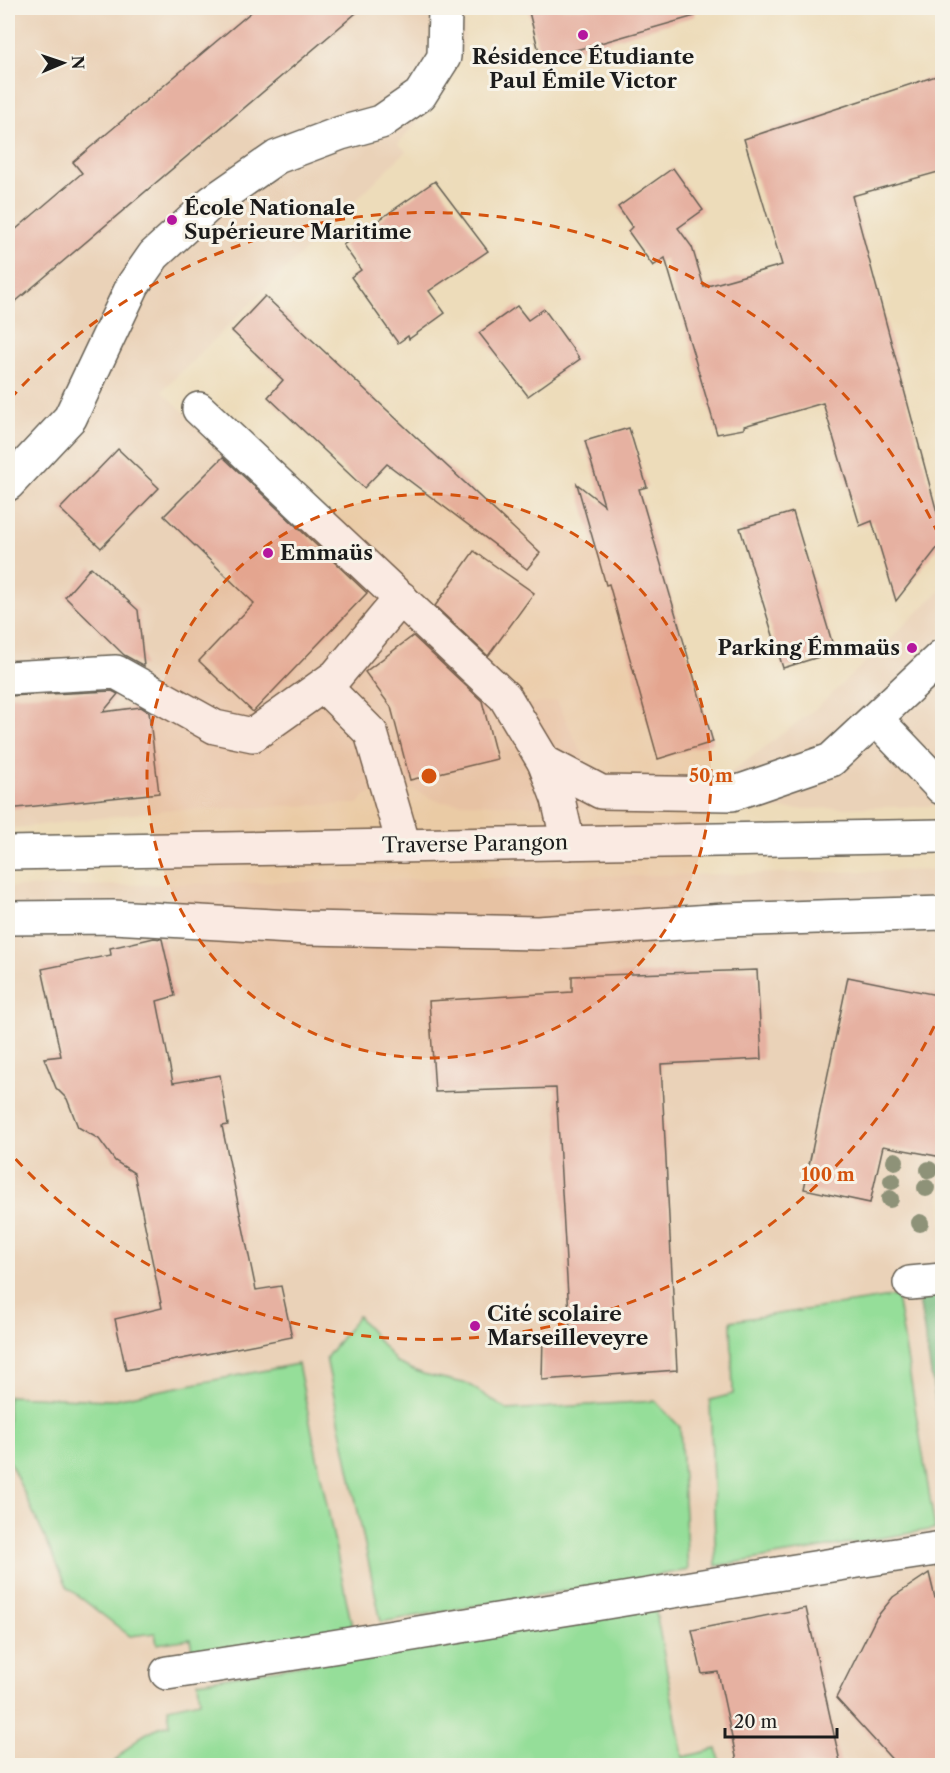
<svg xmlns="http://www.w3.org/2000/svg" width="950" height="1773" viewBox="0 0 950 1773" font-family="'Libre Caslon Text',serif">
<rect width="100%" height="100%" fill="#f7f3e8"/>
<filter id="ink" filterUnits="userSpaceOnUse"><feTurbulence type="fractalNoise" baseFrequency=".0167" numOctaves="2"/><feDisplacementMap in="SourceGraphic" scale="12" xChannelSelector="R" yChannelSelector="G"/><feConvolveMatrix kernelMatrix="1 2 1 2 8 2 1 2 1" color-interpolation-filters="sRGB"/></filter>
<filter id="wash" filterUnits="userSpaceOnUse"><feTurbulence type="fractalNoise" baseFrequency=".008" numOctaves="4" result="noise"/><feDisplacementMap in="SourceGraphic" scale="24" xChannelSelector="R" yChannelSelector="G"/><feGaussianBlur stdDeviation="1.35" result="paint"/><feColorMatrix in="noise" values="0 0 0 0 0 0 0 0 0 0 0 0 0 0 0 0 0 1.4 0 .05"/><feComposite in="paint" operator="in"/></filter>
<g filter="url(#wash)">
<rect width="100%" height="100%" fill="#eddcba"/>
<!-- built -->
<g fill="#ead2b8">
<polygon points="8,8 464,8 465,35 462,53 445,90 398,144 406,151 162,391 497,709 557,701 593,777 721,780 819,706 942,589 942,796 932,806 674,812 440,802 402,785 366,795 358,804 169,810 8,829"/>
<polygon points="942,870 942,1765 8,1765 8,887"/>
</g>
<!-- green -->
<g fill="#95de99" stroke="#587d5a" stroke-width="1.5">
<polygon points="897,1296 935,1529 716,1566 710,1400 733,1394 731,1321"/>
<polygon points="358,1316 397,1363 423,1374 468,1384 507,1410 655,1401 680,1427 688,1570 381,1622 326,1358"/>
<polygon points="298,1364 352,1627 193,1655 190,1639 157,1644 155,1633 130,1636 68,1588 8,1458 8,1396 110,1400"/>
<path d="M655 1607 683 1757 717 1749 721 1765 110 1766C131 1745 141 1731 170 1724L168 1708 200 1701 198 1682Z"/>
</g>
<!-- forest -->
<polygon fill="#78bd81" stroke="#4a6c4e" stroke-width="1.5" points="942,1290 942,1441 918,1293"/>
<g id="blocks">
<!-- building -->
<g fill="#e6b1a1">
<polygon points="256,8 362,8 8,308 8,236 82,173 73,162"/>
<polygon points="528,8 694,8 695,16 541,60"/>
<polygon points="942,74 942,171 852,196 942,531 942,542 896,601 872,521 860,526 823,403 744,426 744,429 717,434 665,258 653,266 628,231 632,227 618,207 673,168 703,210 678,228 692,247 704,287 782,265 744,139"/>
<polygon points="435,181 488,251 429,291 445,313 409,339 408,336 398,343 351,277 361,270 343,245"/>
<polygon points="265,296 540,553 527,569 387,464 364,488 268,397 283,380 232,331"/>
<polygon points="517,306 528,320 544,309 580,359 528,396 479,333"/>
<polygon points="629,428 647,487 639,489 713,742 658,759 609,584 606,585 577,484 604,505 585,441"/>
<polygon points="118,449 159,488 101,548 60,509"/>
<polygon points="223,457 367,593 253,712 199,661 254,603 164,516"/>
<polygon points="793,512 835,652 783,668 740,528"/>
<polygon points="474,551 534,593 488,656 435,606"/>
<polygon points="91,567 138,610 144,666 124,655 65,597"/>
<polygon points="413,636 482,701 497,759 410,780 391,707 365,672"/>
<polygon points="112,691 118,694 103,712 141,707 149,712 159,793 8,809 8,696"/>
<polygon points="154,938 162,939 175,996 157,1001 173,1083 220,1075 228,1125 222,1126 256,1290 281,1286 292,1337 126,1370 115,1319 162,1308 134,1173 115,1161 99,1139 78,1127 67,1099 56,1088 44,1058 61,1056 42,969 111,955 110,948"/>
<polygon points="757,970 762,1059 661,1064 677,1370 542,1380 543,1334 570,1331 556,1088 435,1092 429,1001 572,992 572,976"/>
<polygon points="848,977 942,996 942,1157 883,1146 870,1203 804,1189"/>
<polygon points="929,1573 935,1598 942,1597 942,1766 898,1766 836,1698 876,1618 893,1597"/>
<polygon points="806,1608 841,1766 738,1766 718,1672 702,1674 692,1630"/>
</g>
</g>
</g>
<g filter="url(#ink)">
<use href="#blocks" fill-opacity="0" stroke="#655f53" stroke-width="1.5"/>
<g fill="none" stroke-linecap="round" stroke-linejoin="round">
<defs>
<g id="minor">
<polyline points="199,409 505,697 544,762 558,799 568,843"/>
<polyline points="8,484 70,418 133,285 154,255 212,202 277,157 341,133 381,122 420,95 444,57 445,8"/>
<polyline points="8,678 116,672 215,727 253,735 336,676 401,598"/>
<polyline points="324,686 371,733 404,846"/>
<polyline points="876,719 942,788"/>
<polyline points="544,762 601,792 732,794 831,760 942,656"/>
<polyline points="8,853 942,836"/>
<polyline points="8,918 113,917 308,928 538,933 725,920 942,913"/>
<polyline points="910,1283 942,1280"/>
<path d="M167 1673C426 1634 684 1587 942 1548"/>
</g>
</defs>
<!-- minor casing -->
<use href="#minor" stroke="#655f53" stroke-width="36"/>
<!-- minor -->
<use href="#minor" stroke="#fff" stroke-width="33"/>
</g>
<!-- trees -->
<g fill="#8e9278">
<circle cx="895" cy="1161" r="9"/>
<circle cx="929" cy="1170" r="9"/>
<circle cx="892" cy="1181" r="9"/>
<circle cx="926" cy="1188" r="9"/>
<circle cx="890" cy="1199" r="9"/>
<circle cx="920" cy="1223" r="9"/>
</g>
</g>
<!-- distance rings -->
<circle cx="429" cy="776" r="282" fill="#d4530e" fill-opacity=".12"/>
<g fill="none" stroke="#d4530e" stroke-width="3" stroke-dasharray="10 8">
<circle cx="429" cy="776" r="282"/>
<path d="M942 1010A564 564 0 0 1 10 1153M10 399A564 564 0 0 1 942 542"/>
</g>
<!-- markers -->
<g fill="#b5179e" stroke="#f7f3e8" stroke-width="2">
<circle cx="583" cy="35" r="6"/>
<circle cx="172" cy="220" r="6"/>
<circle cx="268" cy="553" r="6"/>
<circle cx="912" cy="648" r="6"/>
<circle cx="475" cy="1326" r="6"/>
</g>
<g text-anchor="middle" stroke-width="6" stroke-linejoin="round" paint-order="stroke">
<!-- poi labels -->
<g font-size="21" font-weight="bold" fill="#1c1c1c" stroke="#f7f3e8" text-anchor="start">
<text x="583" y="64" text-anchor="middle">Résidence Étudiante<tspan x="583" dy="24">Paul Émile Victor</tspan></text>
<text x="184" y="215">École Nationale<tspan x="184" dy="24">Supérieure Maritime</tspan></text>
<text x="280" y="560">Emmaüs</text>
<text x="900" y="655" text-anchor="end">Parking Émmaüs</text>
<text x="487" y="1321">Cité scolaire<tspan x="487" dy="24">Marseilleveyre</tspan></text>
</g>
<!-- street labels -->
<g font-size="21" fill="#1c1c1c" stroke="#f7f3e8">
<text transform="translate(475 844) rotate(-1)" y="7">Traverse Parangon</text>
</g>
</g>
<circle cx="429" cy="776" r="9" fill="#d4530e" stroke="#f7f3e8" stroke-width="3"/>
<g font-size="18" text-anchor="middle" font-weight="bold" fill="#d4530e" stroke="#f7f3e8" stroke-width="6" stroke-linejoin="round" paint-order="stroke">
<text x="711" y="782">50 m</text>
<text x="828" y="1181">100 m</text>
</g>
<!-- margin -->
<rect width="950" height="1773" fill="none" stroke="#f7f3e8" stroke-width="30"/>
<!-- north arrow -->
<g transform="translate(63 63) rotate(88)" stroke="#f7f3e8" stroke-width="4.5" paint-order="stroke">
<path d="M0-4.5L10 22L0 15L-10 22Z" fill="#1c1c1c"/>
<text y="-9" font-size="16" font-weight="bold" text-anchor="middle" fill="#1c1c1c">N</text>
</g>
<!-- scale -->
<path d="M725 1728v9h112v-9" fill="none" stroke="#1c1c1c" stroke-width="3"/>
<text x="734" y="1728" font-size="18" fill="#1c1c1c" stroke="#f7f3e8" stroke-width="4.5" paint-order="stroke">20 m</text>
</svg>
